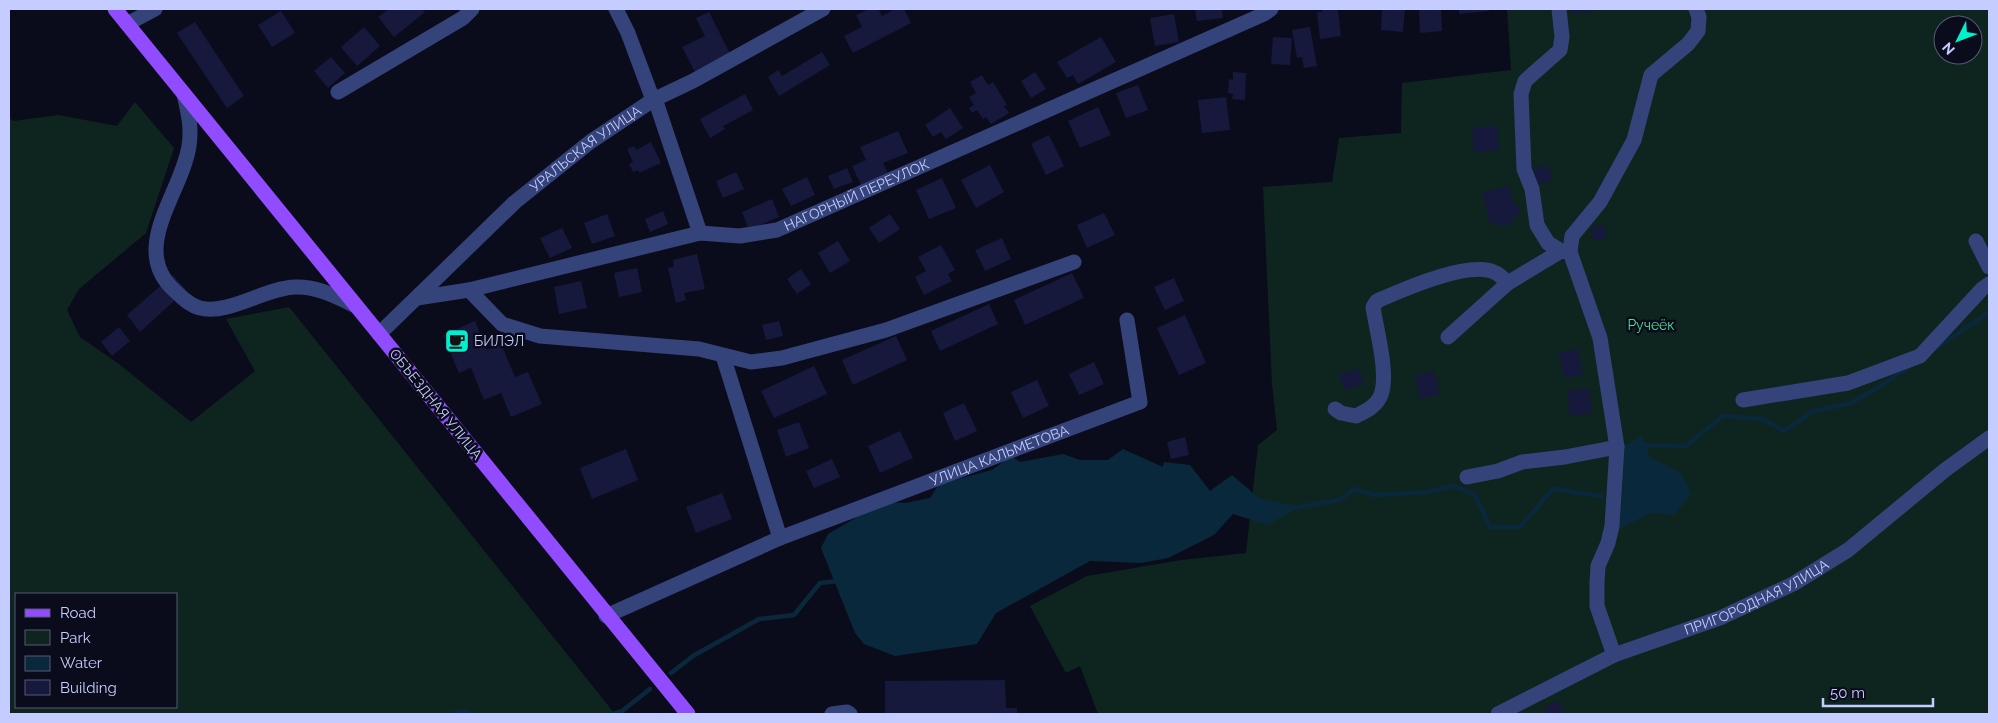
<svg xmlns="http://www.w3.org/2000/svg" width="1998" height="723" viewBox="0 0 1998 723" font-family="Raleway,sans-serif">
<rect width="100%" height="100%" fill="#0b0c1b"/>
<!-- green -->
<g fill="#0e251f" fill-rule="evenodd">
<path d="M1507 9H1989V433L1848 544 1788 583 1712 616 1621 647 1488 714H1098L1080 666 1066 673 1030 606 1087 576 1182 560 1246 553 1258 445 1277 430 1272 383 1263 187 1332 182 1339 138 1401 133 1402 83 1511 70ZM1943 25H1973V55H1943Z"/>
<path d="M135 102 174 148 146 233 79 289 67 310 80 337 119 364 191 422 255 371 226 319 289 307 615 714H9V118L14 121 58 115 117 126ZM16 594H176V707H16Z"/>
<polygon points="1989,444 1989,714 1510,714 1632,653 1791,588"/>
</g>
<!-- water -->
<g fill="#0a283b">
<polygon points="1642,436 1650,457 1682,474 1691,494 1674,515 1650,513 1620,529 1625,445"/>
<polygon points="1123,449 1163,467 1164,462 1190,465 1210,491 1232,475 1259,498 1299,507 1268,525 1233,514 1214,535 1168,558 1141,563 1090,561 996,613 977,644 895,656 864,644 855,633 821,548 828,534 883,502 905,503 930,498 939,484 992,470 1011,456 1020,462 1063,454 1080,460 1108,460"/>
</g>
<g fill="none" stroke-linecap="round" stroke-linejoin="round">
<!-- stream -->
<g stroke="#0a283b" stroke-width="4.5">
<polyline points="1935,349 1989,312"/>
<polyline points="1641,445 1686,446 1723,416 1763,419 1784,431 1814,411 1851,403 1881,386 1910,366"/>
<polyline points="1294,508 1339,500 1354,489 1374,495 1427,492 1454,486 1475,495 1490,527 1520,527 1553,489 1602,496"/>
<polyline points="671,673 693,656 759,619 794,615 820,583 838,581"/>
<polyline points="451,714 464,711 471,714"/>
<polyline points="613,714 622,711 650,689"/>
</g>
</g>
<!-- building -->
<g fill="#16183c">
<polygon points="389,9 422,9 425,12 394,37 378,17"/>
<polygon points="869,9 878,9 882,16 895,9 904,9 911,23 853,53 844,36 862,27 856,15"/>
<polygon points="1195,9 1222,9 1223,18 1197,21"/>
<polygon points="1322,9 1338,10 1341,36 1320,39 1317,12 1322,12"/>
<polygon points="1382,9 1405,9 1403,32 1381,30"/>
<polygon points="1425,9 1441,9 1442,31 1420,33 1419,10"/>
<polygon points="1459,9 1489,9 1489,11 1459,14"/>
<polygon points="1572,9 1594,9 1595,11 1572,14"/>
<polygon points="281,11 295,33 272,47 258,25"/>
<polygon points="709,12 730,54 695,72 682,47 705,36 696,18"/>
<polygon points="1174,14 1179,42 1155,46 1150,18"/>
<polygon points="195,22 244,96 227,108 177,33"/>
<polygon points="364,27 380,46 357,66 341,47"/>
<polygon points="1310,27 1317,66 1304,68 1302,57 1297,58 1292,30"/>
<polygon points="1101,37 1116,62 1078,84 1073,75 1067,78 1057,62"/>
<polygon points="1273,37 1292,38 1290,65 1271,64"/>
<polygon points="822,52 830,65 779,96 768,77 778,70 782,76"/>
<polygon points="331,57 345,73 328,88 314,71"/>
<polygon points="1035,72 1046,89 1031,98 1021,81"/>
<polygon points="1233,72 1246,73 1245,100 1232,99 1233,94 1228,93 1229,79 1233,80"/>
<polygon points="982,75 988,85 993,82 1007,105 1004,106 1009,113 991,124 986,117 983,119 977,110 972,113 969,108 974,105 969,97 976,93 970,82"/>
<polygon points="1138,85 1148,110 1126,118 1116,93"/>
<polygon points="745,94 753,110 723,126 725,129 710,138 700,119"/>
<polygon points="1226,97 1230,130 1202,133 1198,100"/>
<polygon points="1098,107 1111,135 1080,148 1068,121"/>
<polygon points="950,108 963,128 946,139 941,132 933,137 925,125"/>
<polygon points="1497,126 1499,150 1474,152 1472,128"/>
<polygon points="898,131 908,153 883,163 889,175 862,187 852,166 866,160 860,147"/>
<polygon points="1049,135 1064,166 1046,175 1031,144"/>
<polygon points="651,142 661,163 639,173 638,170 633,172 629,164 633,162 627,149 634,146 636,150"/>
<polygon points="990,165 1004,192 976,208 961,180"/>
<polygon points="1548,165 1552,180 1535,185 1531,169"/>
<polygon points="847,168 853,182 834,189 828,176"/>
<polygon points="736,172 744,189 723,198 716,181"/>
<polygon points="807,177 815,195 791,206 782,189"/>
<polygon points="942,178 956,208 929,219 916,190"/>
<polygon points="1509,186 1514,205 1518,204 1521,214 1511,217 1513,223 1499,227 1498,222 1490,224 1482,193"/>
<polygon points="772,199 779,217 749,230 742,212"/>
<polygon points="663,211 668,224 650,232 645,219"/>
<polygon points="1104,213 1115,235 1087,248 1077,225"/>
<polygon points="607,214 615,236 592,244 584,223"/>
<polygon points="890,214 900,229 879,243 869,228"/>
<polygon points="1604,225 1606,239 1594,241 1591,227"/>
<polygon points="562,228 572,248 550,258 540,238"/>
<polygon points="1002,238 1011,259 985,271 975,250"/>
<polygon points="838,241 850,261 830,273 818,253"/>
<polygon points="941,245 955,270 948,274 952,281 924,295 915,277 926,271 918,257"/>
<polygon points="697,254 705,289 684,293 686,300 676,303 668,268 674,267 673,260"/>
<polygon points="637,268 642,292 619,297 614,273"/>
<polygon points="801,269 811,284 797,294 787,279"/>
<polygon points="1072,273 1084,298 1025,325 1014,300"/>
<polygon points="173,275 186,290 140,332 127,315"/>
<polygon points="1174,278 1184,301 1165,310 1154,287"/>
<polygon points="581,281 587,308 559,314 554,287"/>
<polygon points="989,304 998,324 940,351 931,331"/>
<polygon points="1185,315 1206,363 1179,375 1157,328"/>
<polygon points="475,321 487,350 501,344 515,377 528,372 542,404 511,417 501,393 484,400 471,368 459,373 443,335"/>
<polygon points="779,321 783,336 766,340 762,325"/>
<polygon points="119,327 130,341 112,356 101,342"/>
<polygon points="896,336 907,360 853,385 842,360"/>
<polygon points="1578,349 1583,375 1564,378 1559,352"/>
<polygon points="1094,362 1104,384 1079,395 1069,374"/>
<polygon points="814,366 827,394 774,418 761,391"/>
<polygon points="1359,369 1363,384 1344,390 1339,374"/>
<polygon points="1434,371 1440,394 1420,399 1415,376"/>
<polygon points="1037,380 1049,406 1023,418 1011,392"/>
<polygon points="1589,388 1592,413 1570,416 1567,391"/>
<polygon points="964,403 977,431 955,441 943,413"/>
<polygon points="799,422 809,448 786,457 777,430"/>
<polygon points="900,431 913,458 880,473 868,446"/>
<polygon points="1185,437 1189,455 1171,459 1167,442"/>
<polygon points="626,449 638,480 592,499 580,468"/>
<polygon points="832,459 840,477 814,488 806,471"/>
<polygon points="722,493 732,519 696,533 686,507"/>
<polygon points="1005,680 1006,708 1017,708 1017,714 885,714 885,681"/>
<polygon points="1558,701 1564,714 1547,714 1544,708"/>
</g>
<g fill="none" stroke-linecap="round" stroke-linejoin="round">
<!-- minor -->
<g stroke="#35437b" stroke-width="15">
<polyline points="616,9 628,33 653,100"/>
<polyline points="1559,9 1562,37 1560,50 1525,81 1521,94 1524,169 1532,189 1537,225 1548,243 1561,251"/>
<polyline points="127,24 155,9"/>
<polyline points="338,92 463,18 472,9"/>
<path d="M184 94C188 112 192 128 189 146 182 193 128 249 175 291 183 298 189 305 200 308 229 315 265 288 295 287 317 286 337 297 356 306"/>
<polyline points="655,99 700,233"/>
<polyline points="1976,241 1989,267"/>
<polyline points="469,290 502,324 540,336 699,349 751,362 782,358 886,330 1074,262"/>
<path id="s1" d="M417 298 469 290 700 233 740 236 777 230 1264 14 1271 9"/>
<path id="s2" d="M379 334 515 202 590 142 653 100 693 81 823 9"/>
<polyline points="1448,337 1508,283 1561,251 1569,252"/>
<polyline points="723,356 780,538"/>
<polyline points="1743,400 1848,383 1920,356 1982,289 1989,284"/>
<path d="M1335 409 1341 413 1356 416C1366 411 1375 407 1380 397 1390 377 1376 329 1373 307L1377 301C1402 290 1470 259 1496 273 1500 275 1504 279 1508 283"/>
<polyline points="1467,477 1498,471 1522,462 1565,457 1617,447"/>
<path id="s3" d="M606 616 780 538 1140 402 1127 320"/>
<polyline points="1614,655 1597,606 1597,583 1598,566 1608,543 1612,526 1617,447 1600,338 1570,252 1572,236 1600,202 1634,140 1651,75 1688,44 1698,31 1699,17 1696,9"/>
<polyline points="832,714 847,712 850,714"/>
<path id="s4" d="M1498 714 1614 655 1720 618 1793 584 1848 550 1945 470 1989 438"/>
</g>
<!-- major -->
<polyline stroke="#924cff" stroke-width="15" points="115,9 688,714"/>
</g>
<!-- icons -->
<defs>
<symbol id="cafe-square" viewBox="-11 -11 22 22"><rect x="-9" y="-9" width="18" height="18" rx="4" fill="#00f0cf" stroke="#0b0c1b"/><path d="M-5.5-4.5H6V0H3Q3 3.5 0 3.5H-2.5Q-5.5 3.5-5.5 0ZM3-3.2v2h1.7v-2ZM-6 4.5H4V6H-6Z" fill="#111"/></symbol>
</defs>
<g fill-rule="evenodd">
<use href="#cafe-square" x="443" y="327" width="28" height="28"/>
</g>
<g text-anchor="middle" stroke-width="5" stroke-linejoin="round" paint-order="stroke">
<!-- street labels -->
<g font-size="14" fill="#c5ccff" stroke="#0b0c1b">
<text dy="5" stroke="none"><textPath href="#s2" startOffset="278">УРАЛЬСКАЯ УЛИЦА</textPath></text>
<text dy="5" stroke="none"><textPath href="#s1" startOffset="455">НАГОРНЫЙ ПЕРЕУЛОК</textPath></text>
<text transform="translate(436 404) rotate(51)" y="5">ОБЪЕЗДНАЯ УЛИЦА</text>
<text dy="5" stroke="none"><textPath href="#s3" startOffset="425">УЛИЦА КАЛЬМЕТОВА</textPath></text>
<text dy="5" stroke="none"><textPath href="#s4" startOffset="284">ПРИГОРОДНАЯ УЛИЦА</textPath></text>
</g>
<!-- park labels -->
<g font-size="14" fill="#51df9a" stroke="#0b0c1b">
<text x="1651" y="330">Ручеёк</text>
</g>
<!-- poi labels -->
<g font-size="14" fill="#c5ccff" stroke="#0b0c1b" text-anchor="start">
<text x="474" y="346">БИЛЭЛ</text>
</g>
</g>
<!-- border -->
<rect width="1998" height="723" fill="none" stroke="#c5ccff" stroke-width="20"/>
<!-- legend -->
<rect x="15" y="593" width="162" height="115" fill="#0b0c1b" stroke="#555976"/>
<rect x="25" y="609" width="25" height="8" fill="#924cff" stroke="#555976"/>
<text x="60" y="618" font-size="15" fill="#c5ccff">Road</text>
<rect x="25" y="630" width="25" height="15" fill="#0e251f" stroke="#555976"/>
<text x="60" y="643" font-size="15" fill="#c5ccff">Park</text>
<rect x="25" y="656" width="25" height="15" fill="#0a283b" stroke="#555976"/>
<text x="60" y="668" font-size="15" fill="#c5ccff">Water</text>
<rect x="25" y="680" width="25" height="15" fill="#16183c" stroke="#555976"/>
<text x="60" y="693" font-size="15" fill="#c5ccff">Building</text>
<!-- north arrow -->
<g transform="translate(1958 40) rotate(228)"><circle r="24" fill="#0b0c1b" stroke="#555976"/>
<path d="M0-4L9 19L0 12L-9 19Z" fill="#00f0cf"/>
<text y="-8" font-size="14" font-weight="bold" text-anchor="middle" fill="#c5ccff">N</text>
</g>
<!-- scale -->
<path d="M1823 698v8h110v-8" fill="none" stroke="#c5ccff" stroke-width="2.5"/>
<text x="1830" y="698" font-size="15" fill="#c5ccff" stroke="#0b0c1b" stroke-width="4" paint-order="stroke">50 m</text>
</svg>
